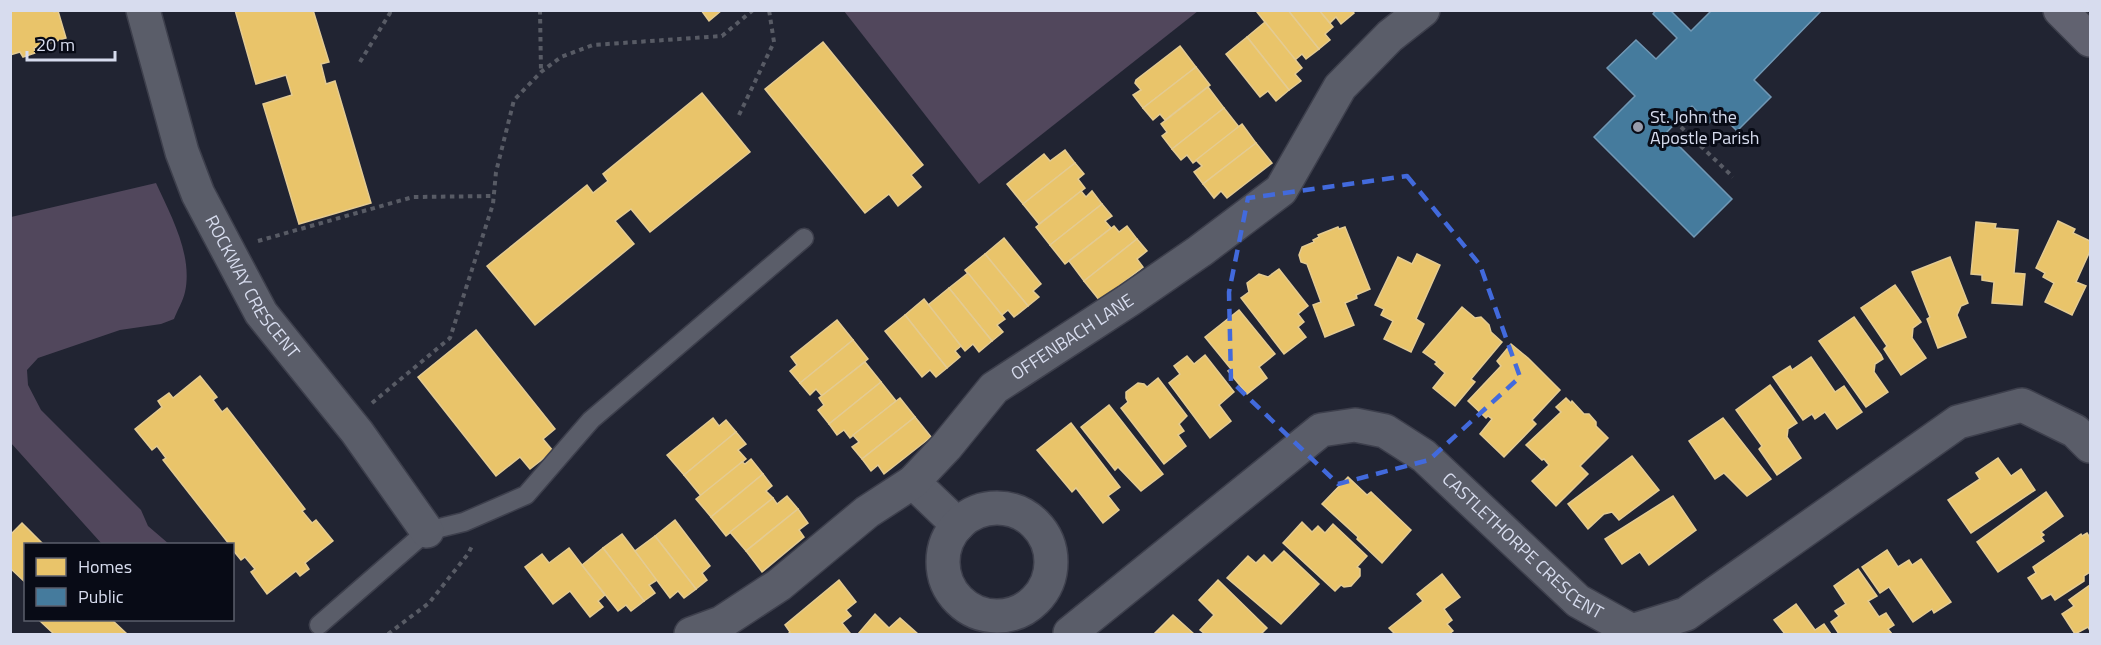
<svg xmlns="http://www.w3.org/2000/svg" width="2101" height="645" viewBox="0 0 2101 645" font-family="'Titillium Web',sans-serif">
<rect width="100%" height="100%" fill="#212432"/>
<!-- forest -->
<g fill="#51475c">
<polygon points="844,11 1198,11 979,184"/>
<path d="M156 183C171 216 193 255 185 292 183 301 177 311 174 319L161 324 120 330 38 358 27 370 28 385 41 410 141 510 148 526 169 544H102L11 443V217Z"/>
</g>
<!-- homes -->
<g fill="#e9c46a" stroke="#e4cb92" stroke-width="1.5">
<polygon points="10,10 53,10 54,12 58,11 66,38 34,48 35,53 23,57 20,52 10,55"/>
<polygon points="235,10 313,10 329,62 321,64 326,84 335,81 371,203 299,224 263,104 292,95 286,75 256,84"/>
<polygon points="701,10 722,10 709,21"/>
<polygon points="1259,10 1288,10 1319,49 1306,59 1302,54 1295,60 1257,12"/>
<polygon points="1288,10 1319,10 1333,27 1325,34 1330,40 1319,49"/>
<polygon points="1319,10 1352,10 1354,13 1341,24 1336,17 1330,23"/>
<polygon points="1265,22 1302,68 1295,74 1301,81 1289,90 1247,37"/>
<polygon points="1247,37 1289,90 1276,101 1268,91 1260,97 1226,54"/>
<polygon points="823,42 923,165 911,175 921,187 898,206 889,194 865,213 765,89"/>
<polygon points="1180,46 1196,67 1143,108 1133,95 1141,90 1135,83 1136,80"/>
<polygon points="1196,67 1210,85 1165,120 1160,114 1153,120 1143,108"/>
<polygon points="1208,87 1224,108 1172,149 1162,136 1167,132 1161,124"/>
<polygon points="702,93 750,152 650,232 631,209 615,221 634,244 535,325 487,266 587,185 593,193 608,181 603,174"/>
<polygon points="1224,108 1239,127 1193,163 1187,155 1181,160 1172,149"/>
<polygon points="1242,124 1256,143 1203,184 1194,172 1202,166 1196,160"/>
<polygon points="1256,143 1272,163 1227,198 1221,191 1214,198 1203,184"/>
<polygon points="1065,150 1075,163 1023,204 1007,184 1044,154 1050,161"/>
<polygon points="1075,163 1084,174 1078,179 1085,188 1039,224 1023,204"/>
<polygon points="1081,191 1086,197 1092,191 1102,204 1050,245 1036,227"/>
<polygon points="1102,204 1112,216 1105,221 1111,228 1065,264 1050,245"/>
<polygon points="2058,221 2075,229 2073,233 2090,241 2090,251 2076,282 2086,286 2072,315 2045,302 2054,283 2043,277 2045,273 2036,268"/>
<polygon points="1976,222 1996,224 1995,228 2018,230 2014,273 2025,274 2022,305 1992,303 1994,282 1982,280 1982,275 1971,274"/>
<polygon points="1114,226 1119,232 1127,226 1137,239 1084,281 1069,261"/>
<polygon points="1338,227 1339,229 1345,227 1370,289 1356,295 1357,298 1345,303 1354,325 1325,337 1313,305 1321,302 1307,264 1301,262 1299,255 1302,247 1314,242 1313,240 1319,237 1318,235"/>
<polygon points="1004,238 1041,284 1033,291 1039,297 1028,306 985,254"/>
<polygon points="1137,239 1147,251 1137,259 1143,267 1100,301 1084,281"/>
<polygon points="985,254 1028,306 1014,317 1008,310 1002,315 965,270"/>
<polygon points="1417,254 1440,265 1416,319 1424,324 1411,352 1384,339 1393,321 1381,315 1384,309 1375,305 1398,257 1412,264"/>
<polygon points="1950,257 1968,303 1961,306 1957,315 1966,337 1938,348 1927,319 1930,317 1912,272"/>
<polygon points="1279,269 1308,306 1298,314 1304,322 1298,327 1306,337 1284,354 1241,298 1249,292 1247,283 1259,274 1268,277"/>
<polygon points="968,273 1005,319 997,325 1003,332 992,341 949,288"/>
<polygon points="1895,285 1921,322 1913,328 1912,338 1926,358 1901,375 1884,349 1887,346 1861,308"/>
<polygon points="949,288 992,341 979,352 973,344 965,351 928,305"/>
<polygon points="924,299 961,346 955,351 960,357 947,368 905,315"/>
<polygon points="1462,307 1475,318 1481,317 1489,325 1491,332 1502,342 1471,379 1475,382 1455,406 1433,388 1445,373 1435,364 1437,362 1423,352"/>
<polygon points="1239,310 1275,354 1259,367 1267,378 1247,394 1228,371 1231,369 1205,337"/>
<polygon points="905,315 947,368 936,377 930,370 922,377 885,331"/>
<polygon points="1854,317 1881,355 1883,359 1875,364 1874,372 1888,392 1866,407 1819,341"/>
<polygon points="837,320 853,340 800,383 790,371 797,365 791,357"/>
<polygon points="476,330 555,429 543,439 553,451 530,469 520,457 496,476 418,377"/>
<polygon points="853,340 868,359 822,396 816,389 810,395 800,383"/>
<polygon points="1511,344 1528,358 1560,390 1532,420 1536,424 1504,457 1480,434 1492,419 1488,416 1486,418 1468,401 1501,366 1497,361"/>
<polygon points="1205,355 1234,392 1219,405 1231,421 1210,438 1169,383 1180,374 1174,366 1187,356 1194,364"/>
<polygon points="1811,357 1835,392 1844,386 1862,412 1837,429 1825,412 1815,419 1812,414 1803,420 1773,377 1790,366 1792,370"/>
<polygon points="865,362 881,382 829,424 818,410 824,405 819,398"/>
<polygon points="200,376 217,397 213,400 222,412 227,408 305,509 302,511 312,523 316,520 333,541 305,563 309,569 300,576 296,571 267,594 251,572 255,569 245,557 241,560 232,549 232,544 229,544 163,460 166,458 157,446 152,450 135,429 162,407 158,401 169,393 173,398"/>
<polygon points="1158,378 1187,416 1179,424 1184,431 1178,435 1186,446 1164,464 1121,408 1128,402 1126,398 1126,392 1138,383 1144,384 1147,387"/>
<polygon points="881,382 896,401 850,438 844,430 837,435 829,424"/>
<polygon points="1770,385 1797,423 1788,429 1787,437 1801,458 1777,475 1759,449 1762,446 1736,410"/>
<polygon points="900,398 915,417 862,459 852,447 859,442 853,435"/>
<polygon points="1566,398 1571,403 1572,401 1584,414 1589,414 1596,422 1596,426 1608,438 1580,466 1588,474 1556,506 1532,481 1549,465 1544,459 1542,460 1526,445 1561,412 1556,407"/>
<polygon points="1109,405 1163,474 1141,491 1118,467 1115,470 1081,427"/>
<polygon points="915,417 931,437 884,474 878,465 871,471 862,459"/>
<polygon points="713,418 719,426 726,420 736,432 684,475 667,455"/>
<polygon points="1723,418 1771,479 1747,496 1724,473 1715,479 1689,441"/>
<polygon points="1071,423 1120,487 1108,496 1119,510 1103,523 1076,488 1072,492 1037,450"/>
<polygon points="736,432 746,444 738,450 746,459 701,496 684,475"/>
<polygon points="1632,456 1659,490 1619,520 1612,512 1604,514 1588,529 1568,504"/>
<polygon points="1998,458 2011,476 2021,469 2035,490 1971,533 1948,500 1980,479 1976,473"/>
<polygon points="751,459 763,474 711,517 696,499 742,462 745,464"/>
<polygon points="763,474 772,486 766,491 773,498 726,536 711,517"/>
<polygon points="1348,477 1367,495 1371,492 1411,530 1382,563 1357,539 1358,537 1322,504"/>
<polygon points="2046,492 2063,516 2041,532 2044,535 2041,537 2044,541 1998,572 1977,542"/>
<polygon points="787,496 798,509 746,551 730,532 773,498 777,504"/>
<polygon points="1673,496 1696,530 1649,565 1640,552 1622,564 1605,539"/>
<polygon points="798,509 808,523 799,530 804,537 762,572 746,551"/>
<polygon points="675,520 710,566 702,573 707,580 696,589 655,536"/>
<polygon points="1302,522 1312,532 1318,526 1325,533 1333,524 1367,556 1357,567 1360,569 1360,576 1351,586 1344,587 1341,585 1335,591 1283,543"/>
<polygon points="22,523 43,544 26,544 26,583 10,568 10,535"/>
<polygon points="2087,533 2090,538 2090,572 2084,576 2084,581 2055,600 2051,594 2042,599 2028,578 2036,573 2033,567 2081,534 2082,536"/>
<polygon points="622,534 657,580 649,585 655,593 644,601 603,548"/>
<polygon points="655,536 696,589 684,598 678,591 670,598 635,551"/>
<polygon points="569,548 605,595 598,601 603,607 590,617 570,591 553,604 525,567 542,554 549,563"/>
<polygon points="603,548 644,601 631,611 626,605 618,611 582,565"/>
<polygon points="1887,550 1898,567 1909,560 1912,565 1921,559 1951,602 1934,613 1932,609 1913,622 1889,587 1880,593 1862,567"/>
<polygon points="1284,551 1319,584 1281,624 1227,578 1248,556 1256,563 1264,555 1272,563"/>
<polygon points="1858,569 1877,596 1868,601 1879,617 1886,613 1894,625 1888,629 1892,634 1839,634 1831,622 1839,616 1835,611 1846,604 1834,586"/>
<polygon points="1442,574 1460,597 1444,609 1452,620 1447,624 1453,631 1449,634 1395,634 1389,628 1423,601 1417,594"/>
<polygon points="839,580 856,602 846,610 851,616 842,623 850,633 788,634 790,632 785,625"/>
<polygon points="1218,580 1267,628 1261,634 1205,634 1200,630 1214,615 1199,600"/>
<polygon points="2090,585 2090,631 2088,627 2075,634 2062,614 2074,606 2069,600"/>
<polygon points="1796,604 1815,630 1824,624 1831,634 1785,634 1774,620"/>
<polygon points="875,614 889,628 900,618 918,634 858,634"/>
<polygon points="1173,615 1194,634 1154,634"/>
<polygon points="39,620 112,620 127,634 54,634"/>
</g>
<!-- public -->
<polygon fill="#457b9d" stroke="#7198b5" stroke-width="1.5" points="1656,10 1670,10 1691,31 1712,10 1822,10 1754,80 1771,97 1737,131 1719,113 1709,123 1692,106 1666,133 1732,199 1694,237 1594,137 1635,96 1607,68 1636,40 1656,59 1677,38 1653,14"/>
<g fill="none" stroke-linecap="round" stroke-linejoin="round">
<defs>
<polyline id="lane" points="319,625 427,531 464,522 526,495 591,420 804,238"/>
<g id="street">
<path id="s1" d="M143 10 182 152 198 194 261 313 357 432 427 531"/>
<polyline points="913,482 958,525"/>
<circle cx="997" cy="562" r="54"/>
<path id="s2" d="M1070 633 1321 430 1355 425 1385 431 1424 456 1578 601 1632 631 1686 614 1958 422 2022 405 2075 431 2090 446"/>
<path id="s3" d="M691 634 721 623 779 585 867 512 913 482 946 447 994 388 1129 300 1200 251 1281 190 1340 87 1390 36 1423 10"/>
</g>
<polyline id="primary" points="2060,10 2090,40"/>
</defs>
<!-- lane casing -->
<use href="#lane" stroke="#3d3f4c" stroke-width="21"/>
<!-- street casing -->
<use href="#street" stroke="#3d3f4c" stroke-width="36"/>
<!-- primary casing -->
<use href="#primary" stroke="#3d3f4c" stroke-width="36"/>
<!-- path -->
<g stroke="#585b65" stroke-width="4" stroke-dasharray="4.5 4.5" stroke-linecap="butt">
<polyline points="540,10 541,72"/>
<polyline points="360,62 390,13 389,10"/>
<polyline points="739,115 774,42 769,10"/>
<polyline points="1681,127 1733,177"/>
<polyline points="258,241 413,197 494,196"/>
<polyline points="372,403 450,338 493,204 496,172 514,100 541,72 561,57 593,45 722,36 753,10"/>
<polyline points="388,634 429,603 468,554 473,544"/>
</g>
<!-- lane -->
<use href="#lane" stroke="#5a5d69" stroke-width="18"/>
<!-- street -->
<use href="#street" stroke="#5a5d69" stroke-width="33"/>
<!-- primary -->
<use href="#primary" stroke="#616270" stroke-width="33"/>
</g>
<!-- marked area -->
<path fill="none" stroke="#426adc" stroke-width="4.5" stroke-dasharray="12 8" stroke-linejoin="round" d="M1407 176 1480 265 1520 377 1429 460 1338 484 1231 381 1229 292 1248 198Z"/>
<!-- markers -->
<circle fill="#979cac" stroke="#080b16" stroke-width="2" cx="1638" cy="127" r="6"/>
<g text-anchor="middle" stroke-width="6" stroke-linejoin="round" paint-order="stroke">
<!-- poi labels -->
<g font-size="18" fill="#d7dcee" stroke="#080b16" text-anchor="start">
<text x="1650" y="123">St. John the<tspan x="1650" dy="21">Apostle Parish</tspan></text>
</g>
<!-- street labels -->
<g font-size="18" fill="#d7dcee" stroke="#080b16">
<text dy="6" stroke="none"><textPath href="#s1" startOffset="300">ROCKWAY CRESCENT</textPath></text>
<text dy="6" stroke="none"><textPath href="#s3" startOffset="488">OFFENBACH LANE</textPath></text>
<text dy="6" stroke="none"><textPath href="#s2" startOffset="568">CASTLETHORPE CRESCENT</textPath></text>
</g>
</g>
<!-- border -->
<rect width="2101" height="645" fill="none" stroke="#d7dcee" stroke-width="24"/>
<!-- legend -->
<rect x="24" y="543" width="210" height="78" fill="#080b16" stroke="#5b5f6c" stroke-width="1.5"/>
<rect x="36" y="558" width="30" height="18" fill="#e9c46a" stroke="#5b5f6c" stroke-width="1.5"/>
<text x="78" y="573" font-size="18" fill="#d7dcee">Homes</text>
<rect x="36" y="588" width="30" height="18" fill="#457b9d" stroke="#5b5f6c" stroke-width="1.5"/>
<text x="78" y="603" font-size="18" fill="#d7dcee">Public</text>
<!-- scale -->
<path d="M27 51v9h88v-9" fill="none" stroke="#d7dcee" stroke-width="3"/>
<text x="36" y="51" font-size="18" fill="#d7dcee" stroke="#080b16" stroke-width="4.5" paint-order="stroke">20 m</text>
</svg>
